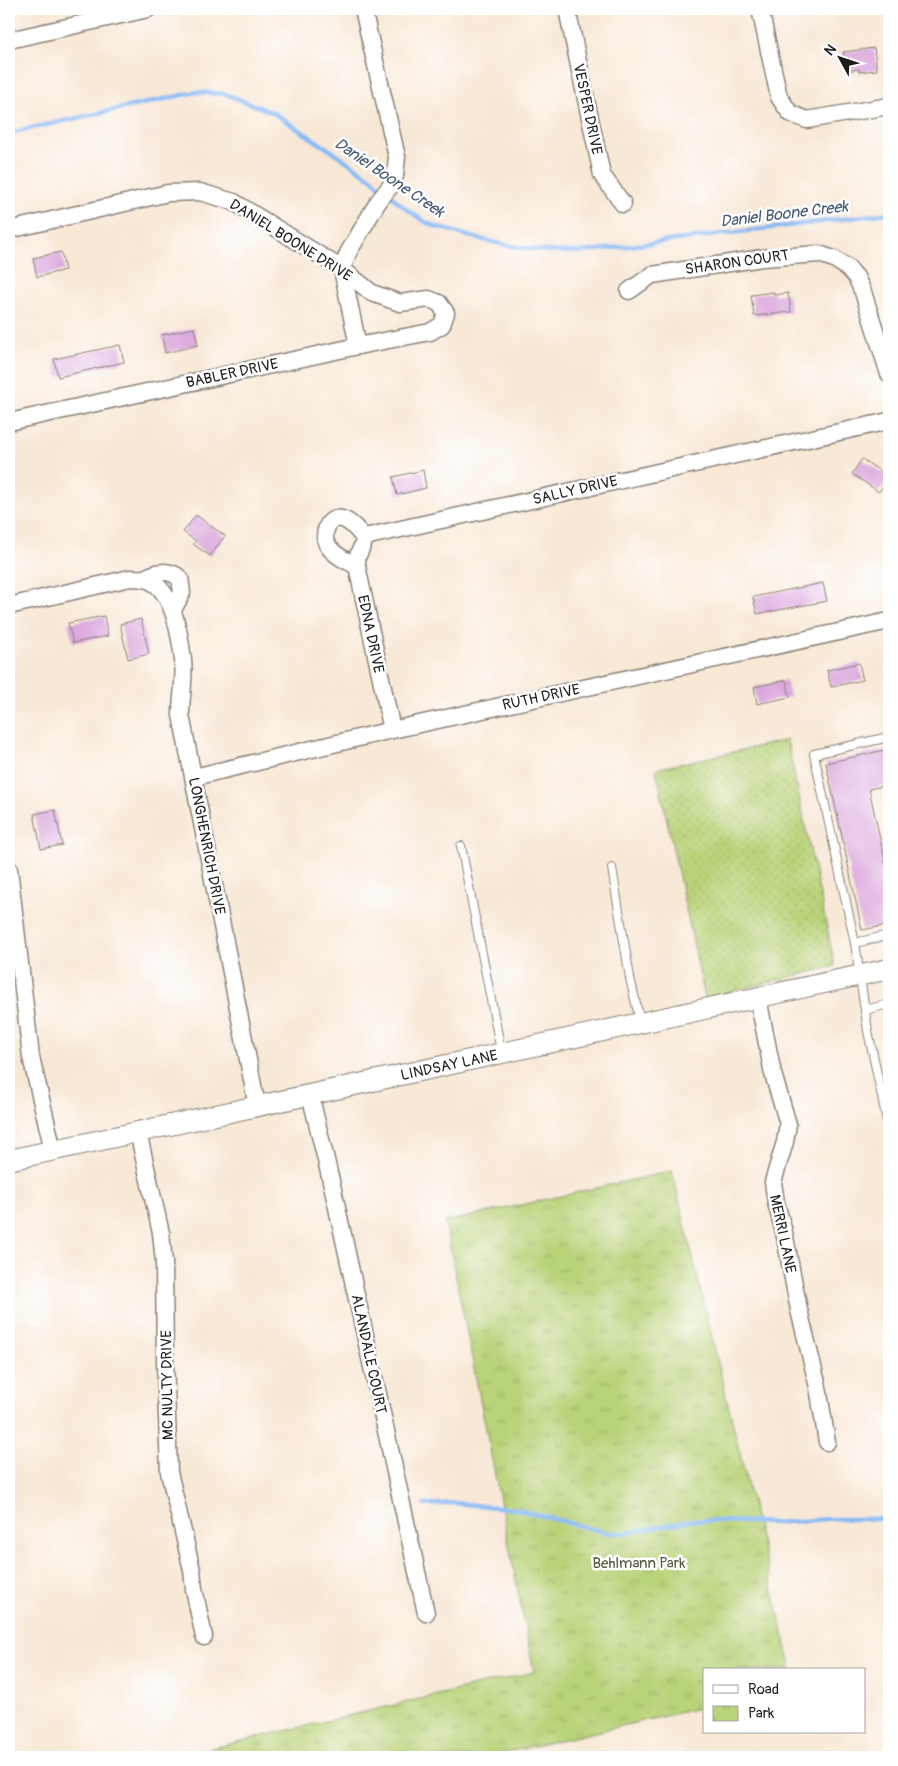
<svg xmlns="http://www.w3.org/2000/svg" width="898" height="1766" viewBox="0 0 898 1766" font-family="Pangolin,sans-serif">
<defs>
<pattern id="grass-dots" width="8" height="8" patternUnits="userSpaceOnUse" patternTransform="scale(1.25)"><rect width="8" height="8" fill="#b9d379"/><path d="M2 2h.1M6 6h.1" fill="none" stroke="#9eb568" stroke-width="1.8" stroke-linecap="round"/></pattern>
<pattern id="park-tufts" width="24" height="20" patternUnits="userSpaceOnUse" patternTransform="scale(1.25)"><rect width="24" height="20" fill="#b9d379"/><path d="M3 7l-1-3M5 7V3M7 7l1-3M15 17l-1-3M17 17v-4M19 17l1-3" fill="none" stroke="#9eb568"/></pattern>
</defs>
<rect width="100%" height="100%" fill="#fff"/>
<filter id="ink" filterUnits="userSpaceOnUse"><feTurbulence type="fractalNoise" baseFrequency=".02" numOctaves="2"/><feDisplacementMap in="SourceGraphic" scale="10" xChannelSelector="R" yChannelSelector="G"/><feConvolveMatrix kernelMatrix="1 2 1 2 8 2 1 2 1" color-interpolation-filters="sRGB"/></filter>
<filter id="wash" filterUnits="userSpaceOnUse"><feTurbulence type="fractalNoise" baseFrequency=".0096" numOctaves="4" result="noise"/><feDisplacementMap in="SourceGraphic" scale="20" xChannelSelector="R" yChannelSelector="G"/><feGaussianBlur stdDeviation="1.12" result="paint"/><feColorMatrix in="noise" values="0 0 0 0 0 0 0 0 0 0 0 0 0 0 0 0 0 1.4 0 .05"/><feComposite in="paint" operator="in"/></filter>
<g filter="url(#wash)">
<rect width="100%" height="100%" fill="#f8e8d6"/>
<!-- grass -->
<polygon fill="url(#grass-dots)" stroke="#6a784a" points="787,740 835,966 705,998 656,769"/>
<!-- park -->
<polygon fill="url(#park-tufts)" stroke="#6a784a" points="672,1171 792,1670 704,1670 704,1707 487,1757 174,1757 534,1672 445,1222"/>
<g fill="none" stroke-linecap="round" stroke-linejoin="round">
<!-- stream -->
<g stroke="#88baf5" stroke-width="4.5">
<polyline points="9,133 196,92 225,94 272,112 339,156 370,177 383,189"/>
<path d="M389 194C402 205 416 218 432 225 440 229 450 230 458 233 498 245 540 253 582 252L889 213"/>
<polyline points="424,1505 455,1503 515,1509 608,1533 626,1533 694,1520 775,1523 827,1519 889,1519"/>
</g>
</g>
<g id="blocks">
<!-- building -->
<g fill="#dba7dd">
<polygon points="874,48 877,70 859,72 859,69 846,71 843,52"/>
<polygon points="61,252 65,270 37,277 33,258"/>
<polygon points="774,292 774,295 788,293 791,312 754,316 751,295"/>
<polygon points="194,328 198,345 165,353 162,335"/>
<polygon points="120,345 124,362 58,377 54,359"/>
<polygon points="862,459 889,477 879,492 852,474"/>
<polygon points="423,470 426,488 397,495 393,477"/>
<polygon points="196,515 225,536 210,556 193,544 196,541 183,532"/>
<polygon points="823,583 827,601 757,614 753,597"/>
<polygon points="104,616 108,636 73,643 68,623"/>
<polygon points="141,619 149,654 128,659 120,624"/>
<polygon points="859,663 863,680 831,687 827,670"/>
<polygon points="786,680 790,697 757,704 754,687"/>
<polygon points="889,749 889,785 869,789 889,879 889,925 862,930 826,763"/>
<polygon points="55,810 62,845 41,849 34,814"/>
</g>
</g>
</g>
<g filter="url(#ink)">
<use href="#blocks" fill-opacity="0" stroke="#8a8279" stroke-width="1"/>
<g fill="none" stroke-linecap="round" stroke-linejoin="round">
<defs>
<g id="service">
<polyline points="889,737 814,754 855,943 868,1031 889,1130"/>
<polyline points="889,806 889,812"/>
<polyline points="461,846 501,1051"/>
<polyline points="612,868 630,978 640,1021"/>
<polyline points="855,943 889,935"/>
<polyline points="865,1010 889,1004"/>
</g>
<g id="minor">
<polyline points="567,9 602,175 623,204"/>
<polyline points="760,9 779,97 790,113 807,120 889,106"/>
<polyline points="9,40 148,9"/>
<polyline points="9,230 168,193 200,192 234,202 342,269 372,293 400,303 429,299 439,303 446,313 442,325 430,332 358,346 9,422"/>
<polyline points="629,291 652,275 762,258 819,254 834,259 848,268 856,277 863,292 889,374"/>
<polyline points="358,346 342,269 348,253 378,202 392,184 395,176 397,157 363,9"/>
<polyline points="365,539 369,536 889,421"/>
<polyline points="365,539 357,558 357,566 392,730"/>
<path d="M357 566C347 561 335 556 328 546 321 536 327 515 342 519 351 521 359 532 365 539"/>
<path d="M143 579C155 571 169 569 180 578L182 593 173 610"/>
<path d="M9 606 130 578C135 578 141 578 145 579 173 586 180 635 183 660 185 677 181 697 181 715L257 1106"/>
<polyline points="194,777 392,730 889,621"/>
<polyline points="9,869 31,1057 53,1150"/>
<polyline points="758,998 773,1074 788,1124 785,1142 773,1182 776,1203 784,1232 799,1310 818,1387 827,1442"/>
<polyline points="310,1094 332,1185 426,1613"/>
<polyline points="138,1132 161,1233 164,1262 165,1361 169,1472 192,1570 194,1589 204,1637"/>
</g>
<polyline id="tertiary" points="9,1160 889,969"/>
</defs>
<!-- service casing -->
<use href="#service" stroke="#8a8279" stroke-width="10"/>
<!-- minor casing -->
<use href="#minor" stroke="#8a8279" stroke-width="19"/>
<!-- tertiary casing -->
<use href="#tertiary" stroke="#8a8279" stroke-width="22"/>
<!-- service -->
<use href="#service" stroke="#fff" stroke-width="8"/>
<!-- minor -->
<use href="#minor" stroke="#fff" stroke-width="16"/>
<!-- tertiary -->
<use href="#tertiary" stroke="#fff" stroke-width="20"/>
</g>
</g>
<g text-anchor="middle" stroke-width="5" stroke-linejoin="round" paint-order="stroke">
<!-- street labels -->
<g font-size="15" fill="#1c1c1c" stroke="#fff">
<text transform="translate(588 109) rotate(78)" y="5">VESPER DRIVE</text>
<text transform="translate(291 240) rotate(32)" y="5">DANIEL BOONE DRIVE</text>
<text transform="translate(737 262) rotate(-8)" y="5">SHARON COURT</text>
<text transform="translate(232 373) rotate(-12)" y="5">BABLER DRIVE</text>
<text transform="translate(575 490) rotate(-13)" y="5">SALLY DRIVE</text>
<text transform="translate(371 634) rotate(78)" y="5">EDNA DRIVE</text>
<text transform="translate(541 697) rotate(-12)" y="5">RUTH DRIVE</text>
<text transform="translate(207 846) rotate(79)" y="5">LONGHENRICH DRIVE</text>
<text transform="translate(449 1065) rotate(-12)" y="5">LINDSAY LANE</text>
<text transform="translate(783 1234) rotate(78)" y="5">MERRI LANE</text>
<text transform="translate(369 1354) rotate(78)" y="5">ALANDALE COURT</text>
<text transform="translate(167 1385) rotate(-91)" y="5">MC NULTY DRIVE</text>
</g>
<!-- park labels -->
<g font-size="15" fill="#535c3d" stroke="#fff">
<text x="639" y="1568">Behlmann Park</text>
</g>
<!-- water labels -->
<g font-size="16" font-style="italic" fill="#475b73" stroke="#fff">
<text transform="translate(390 177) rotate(34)" y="6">Daniel Boone Creek</text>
<text transform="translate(784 213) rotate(-7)" y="6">Daniel Boone Creek</text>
</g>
</g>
<!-- margin -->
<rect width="898" height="1766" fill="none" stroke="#fff" stroke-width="30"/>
<!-- legend -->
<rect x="703" y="1668" width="162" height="65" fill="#ffffff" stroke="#a4a4a4"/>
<rect x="713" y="1685" width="25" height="8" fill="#ffffff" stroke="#a4a4a4"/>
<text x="748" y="1694" font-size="15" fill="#1c1c1c">Road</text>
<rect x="713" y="1706" width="25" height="15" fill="url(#park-tufts)" stroke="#a4a4a4"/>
<text x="748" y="1718" font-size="15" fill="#1c1c1c">Park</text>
<!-- north arrow -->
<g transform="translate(840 58) rotate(310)" stroke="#ffffff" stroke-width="4" paint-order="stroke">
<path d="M0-4L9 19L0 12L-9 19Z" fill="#1c1c1c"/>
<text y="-8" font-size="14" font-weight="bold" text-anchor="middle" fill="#1c1c1c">N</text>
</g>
</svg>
